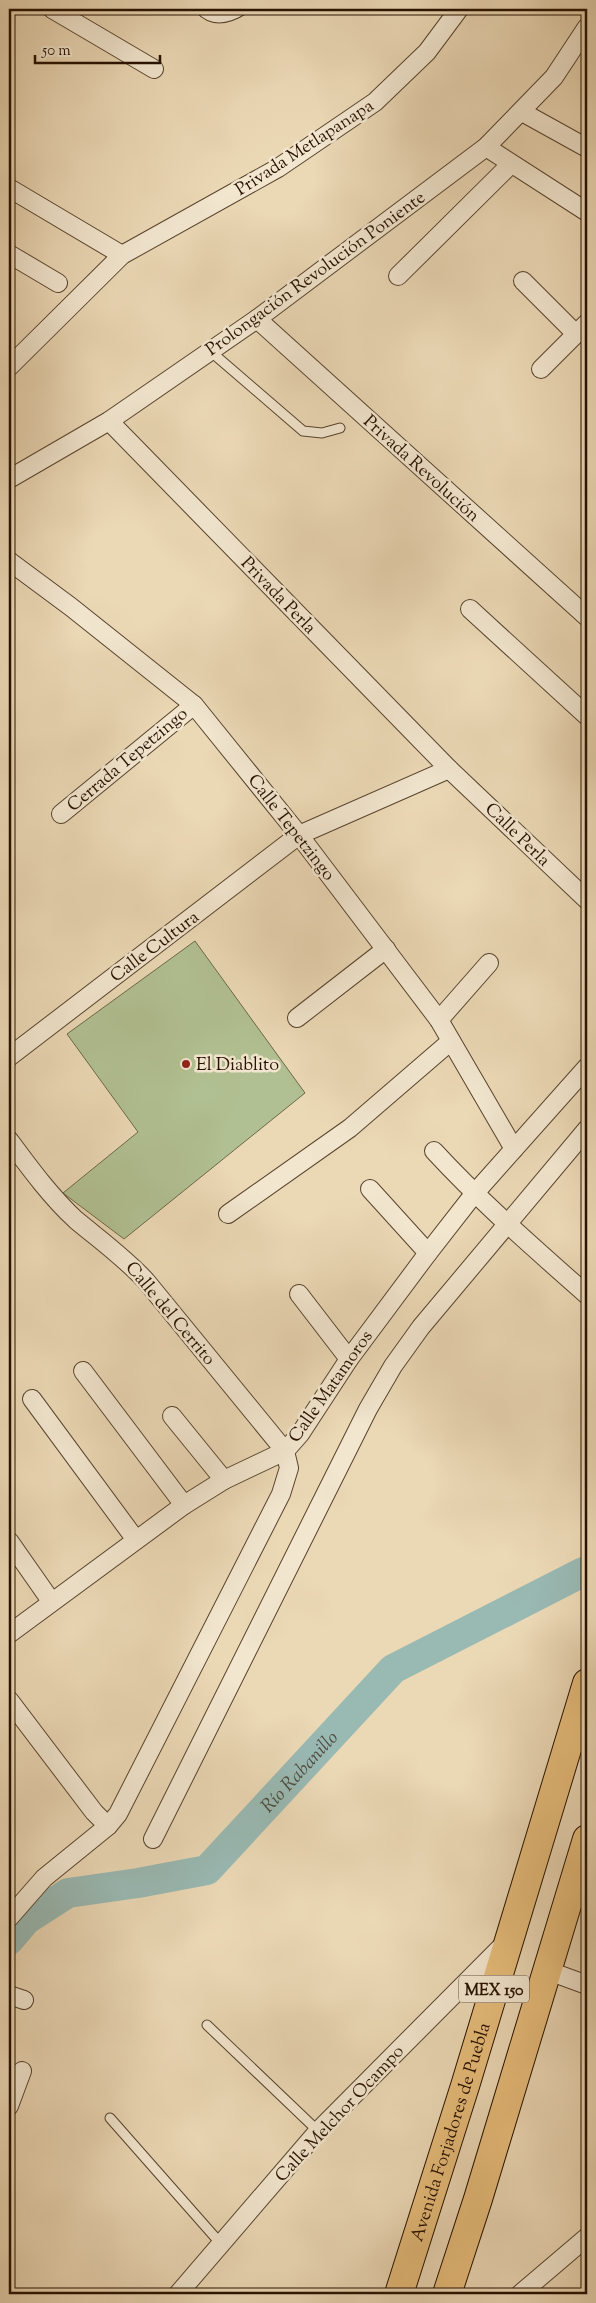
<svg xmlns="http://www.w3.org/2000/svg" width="596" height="2303" viewBox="0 0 596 2303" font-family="'Sorts Mill Goudy',serif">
<rect width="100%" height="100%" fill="#ebd8b5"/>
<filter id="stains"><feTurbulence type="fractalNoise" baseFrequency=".004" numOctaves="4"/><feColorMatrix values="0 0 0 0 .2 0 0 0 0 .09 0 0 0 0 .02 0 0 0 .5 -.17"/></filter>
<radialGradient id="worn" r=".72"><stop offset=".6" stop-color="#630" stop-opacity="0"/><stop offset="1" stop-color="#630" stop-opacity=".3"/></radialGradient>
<!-- green -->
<polygon fill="#b1c092" stroke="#6c6849" points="195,941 305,1093 124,1239 63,1193 138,1132 67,1034"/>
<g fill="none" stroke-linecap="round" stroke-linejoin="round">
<!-- river -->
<path stroke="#99b9b3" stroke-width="30" id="s1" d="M9 1940 26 1920 68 1893 138 1883 207 1870 393 1669 583 1572"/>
<defs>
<g id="lane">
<path d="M200 9C214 24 230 18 244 9"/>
<polyline points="209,350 303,431 322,433 340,428"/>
<polyline points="207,2025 318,2131"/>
<polyline points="110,2118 221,2244"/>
</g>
<g id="street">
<polyline points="52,9 154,69"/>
<polyline points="522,112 587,148"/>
<polyline points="486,147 587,212"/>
<polyline points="9,188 122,255"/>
<polyline points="9,254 58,283"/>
<polyline points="398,276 511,164"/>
<polyline points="523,281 576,334"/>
<polyline points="257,319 587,617"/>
<polyline points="9,367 122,255 278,168 375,102 427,52 459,9"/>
<polyline points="541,369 587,323"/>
<polyline points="109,421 449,769 587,900"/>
<polyline points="9,479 109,421 257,319 486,147 554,77 587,27"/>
<polyline points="9,561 71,607 194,705 299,835 439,1020 514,1149"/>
<polyline points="470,609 587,716"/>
<polyline points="61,814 194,705"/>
<polyline points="297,1018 386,949"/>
<polyline points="439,1020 489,963"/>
<polyline points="9,1057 299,835 449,769"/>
<path d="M9 1140C29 1167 51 1197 76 1220 100 1240 125 1258 146 1281L285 1451 289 1468 281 1494 118 1814 108 1826 44 1878 9 1918"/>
<path d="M434 1151C482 1203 534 1248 587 1295"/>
<polyline points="370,1189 428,1253"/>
<polyline points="228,1214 350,1128 451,1041"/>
<polyline points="299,1294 349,1359"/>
<polyline points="83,1371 184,1505"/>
<polyline points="32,1399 136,1540"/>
<polyline points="172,1416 224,1480"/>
<polyline points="9,1541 51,1601"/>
<polyline points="9,1634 184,1505 224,1480 285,1451 300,1434 349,1359 428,1253 474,1194 587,1067"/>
<polyline points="9,1700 94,1812 108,1826"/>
<polyline points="153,1839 368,1409 393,1366 421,1327 587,1129"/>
<polyline points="546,1970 587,1985"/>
<polyline points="9,1995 24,2000"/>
<polyline points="9,2106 22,2071"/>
<polyline points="178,2294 318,2131 505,1943"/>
<polyline points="520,2294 587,2237"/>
</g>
<g id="primary">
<path id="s2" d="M399 2294 465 2086 587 1683"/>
<polyline points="447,2294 478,2199 587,1839"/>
</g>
</defs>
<!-- lane casing -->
<use href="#lane" stroke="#58432d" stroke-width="11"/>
<!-- street casing -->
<use href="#street" stroke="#58432d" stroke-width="20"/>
<!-- primary casing -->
<use href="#primary" stroke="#271100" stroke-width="30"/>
<!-- lane -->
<use href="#lane" stroke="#f2e6cf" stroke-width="9"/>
<!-- street -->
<use href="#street" stroke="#f2e6cf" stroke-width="18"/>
<!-- primary -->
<use href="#primary" stroke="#e6bc7a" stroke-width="28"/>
</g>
<!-- markers -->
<circle fill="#8f2418" stroke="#f2e6cf" stroke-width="2" cx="186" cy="1064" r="5"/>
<g text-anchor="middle" stroke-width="5" stroke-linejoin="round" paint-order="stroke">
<!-- shield labels -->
<rect fill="#f2e6cf" stroke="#64513e" stroke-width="1" x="459" y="1975.5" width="70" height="27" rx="4"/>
<g font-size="16" font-weight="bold" fill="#271100">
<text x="494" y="1995">MEX 150</text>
</g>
<!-- street labels -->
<g font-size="18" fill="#271100" stroke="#f2e6cf">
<text transform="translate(304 147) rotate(-33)" y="6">Privada Metlapanapa</text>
<text transform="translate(315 273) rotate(-36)" y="6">Prolongación Revolución Poniente</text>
<text transform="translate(422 468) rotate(42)" y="6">Privada Revolución</text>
<text transform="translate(279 595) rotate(46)" y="6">Privada Perla</text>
<text transform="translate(127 759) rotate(-40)" y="6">Cerrada Tepetzingo</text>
<text transform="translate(292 827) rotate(52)" y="6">Calle Tepetzingo</text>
<text transform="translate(518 834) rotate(44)" y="6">Calle Perla</text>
<text transform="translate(154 946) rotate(-37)" y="6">Calle Cultura</text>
<text transform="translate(171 1313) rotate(50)" y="6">Calle del Cerrito</text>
<text transform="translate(330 1386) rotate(-55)" y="6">Calle Matamoros</text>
<text transform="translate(339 2113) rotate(-47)" y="6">Calle Melchor Ocampo</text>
<text dy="6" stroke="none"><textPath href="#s2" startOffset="170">Avenida Forjadores de Puebla</textPath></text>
</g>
<!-- poi labels -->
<g font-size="18" fill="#271100" stroke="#f2e6cf" text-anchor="start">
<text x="196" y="1070">El Diablito</text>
</g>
<!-- water labels -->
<g font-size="19" font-style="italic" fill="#4f4c3f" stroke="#f2e6cf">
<text dy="7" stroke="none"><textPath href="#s1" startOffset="352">Río Rabanillo</textPath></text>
</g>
</g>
<!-- margin -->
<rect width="596" height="2303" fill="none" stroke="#ebd8b5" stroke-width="30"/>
<rect x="10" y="10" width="576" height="2283" fill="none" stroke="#271100" stroke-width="2.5"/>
<rect x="15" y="15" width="566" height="2273" fill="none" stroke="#271100"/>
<!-- scale -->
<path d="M35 55v8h125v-8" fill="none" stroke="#271100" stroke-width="2.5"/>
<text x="42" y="55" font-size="15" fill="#271100" stroke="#f2e6cf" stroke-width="4" paint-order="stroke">50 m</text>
<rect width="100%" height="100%" filter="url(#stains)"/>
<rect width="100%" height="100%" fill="url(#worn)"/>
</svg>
